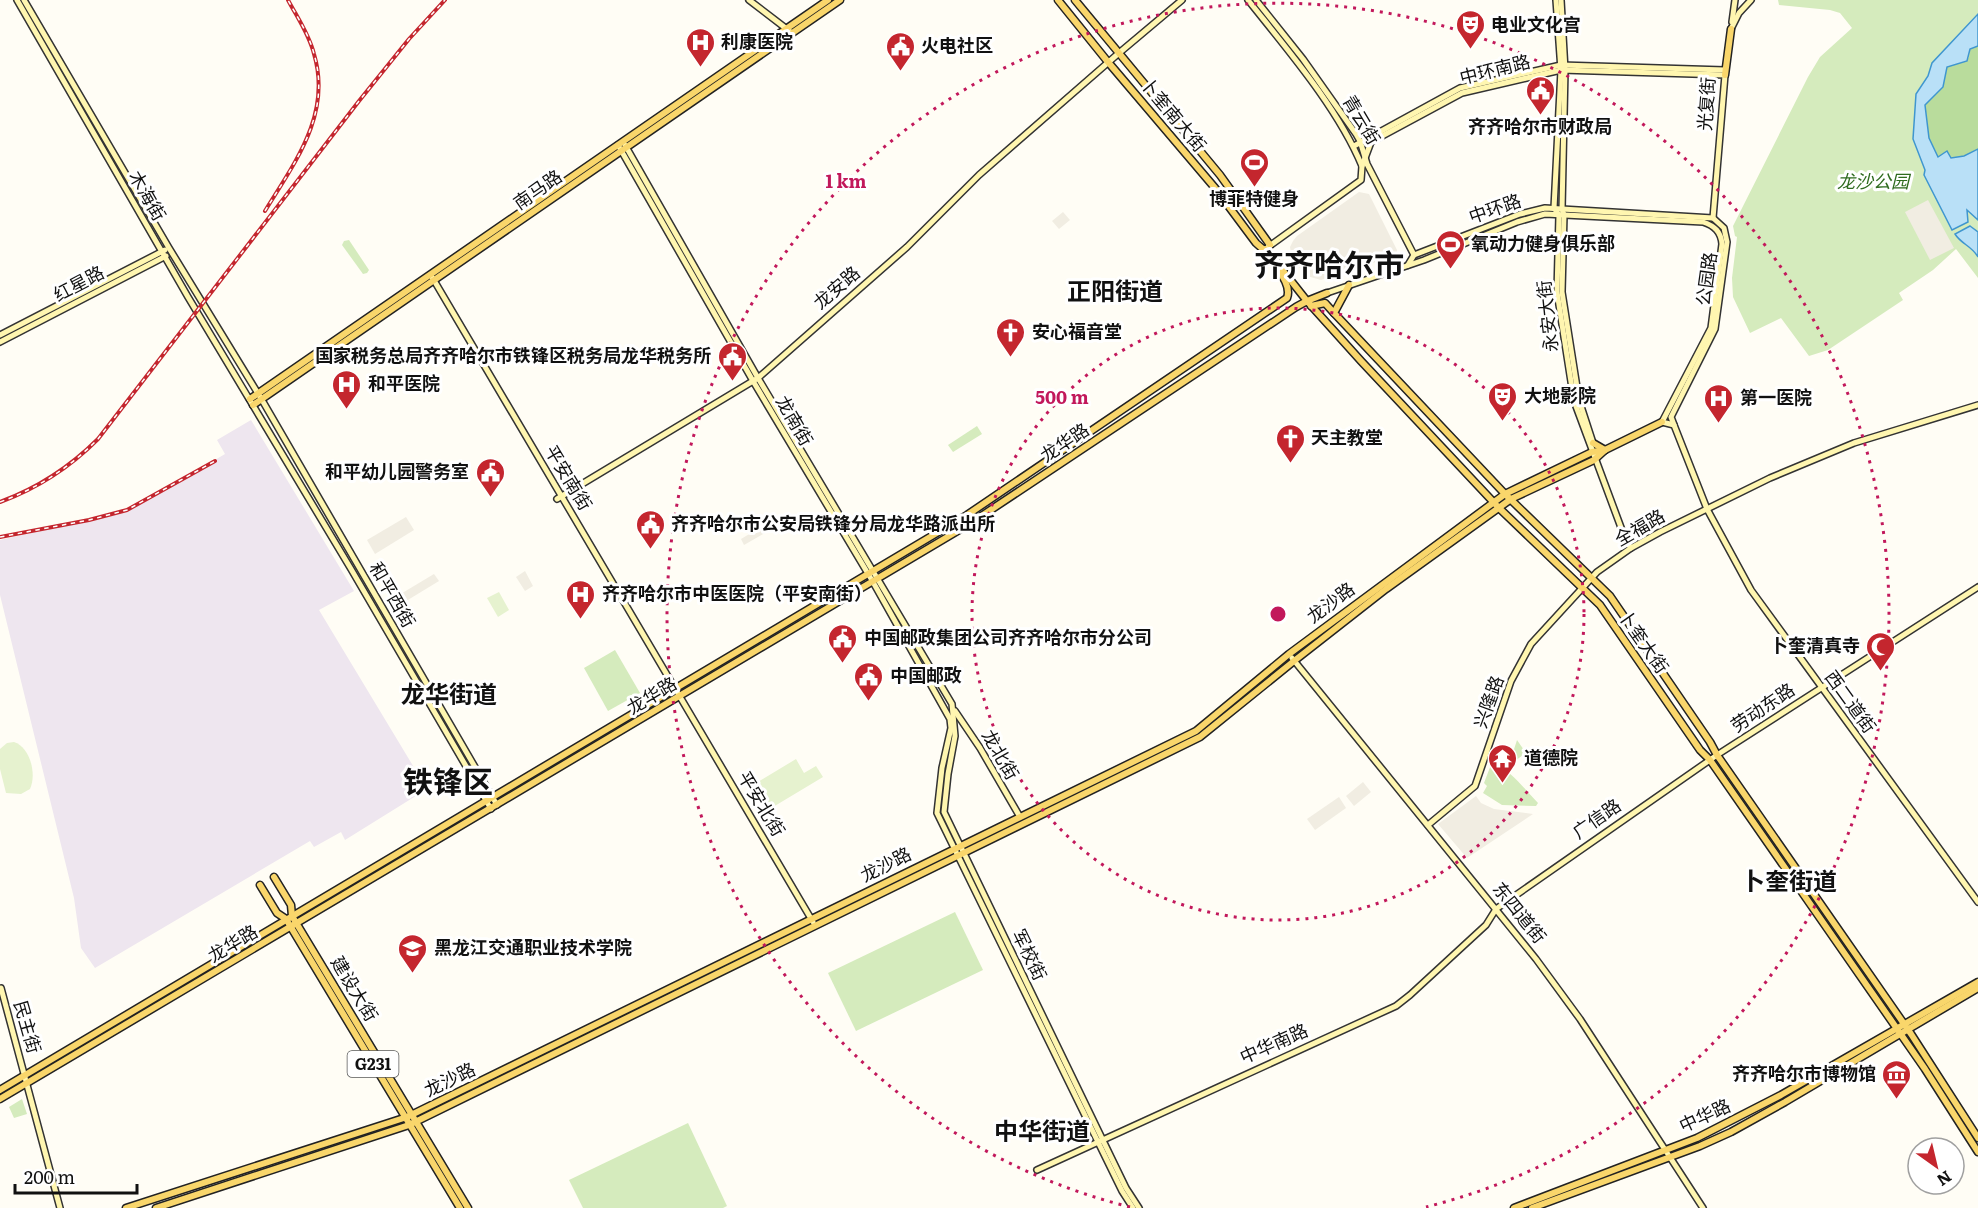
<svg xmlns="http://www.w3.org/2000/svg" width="1978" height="1208" viewBox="0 0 1978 1208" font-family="Literata,'Noto Sans SC',serif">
<rect width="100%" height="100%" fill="#fffdf5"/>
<!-- industrial -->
<polygon fill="#eee6ef" points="251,420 354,591 319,610 427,789 345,840 341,832 314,847 310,841 95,968 81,948 74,898 0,595 0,540 105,516 137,506 225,454 217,440"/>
<!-- green -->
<g fill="#d5ebbd">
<polygon points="1778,0 1978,0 1978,278 1956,249 1933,270 1899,293 1903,300 1828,350 1809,356 1781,318 1750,333 1733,297 1732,278 1737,237 1735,236 1733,226 1808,77 1820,57 1852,28 1840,13 1830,10 1779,5"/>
<polygon points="349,240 369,270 367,273 363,274 342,245 344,241"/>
<polygon points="977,426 982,434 953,452 948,445"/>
<polygon points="615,650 640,693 608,711 584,668"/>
<polygon points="1517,740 1526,753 1509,765"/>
<path d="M1492 762C1510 770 1524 788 1538 803L1536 806 1502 805 1483 793 1487 786 1484 783Z"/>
<polygon points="955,912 983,970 856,1031 828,973"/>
<polygon points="22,1099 27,1114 14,1118 9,1107"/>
<polygon points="688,1123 727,1206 723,1208 583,1208 569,1180"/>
</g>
<!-- forest -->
<polygon fill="#b9dc9c" points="1978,46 1978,149 1964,156 1950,158 1947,151 1938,157 1929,138 1925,104 1943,87 1947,67 1969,58 1970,49"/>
<!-- pitch -->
<g fill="#e6f2cf">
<polygon points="499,592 509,610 498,617 487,598"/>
<path d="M14 742C30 747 37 774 30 789L21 794 6 793 0 769V749L7 743Z"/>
<polygon points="796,759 804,773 816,766 823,777 763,813 748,788"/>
</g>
<!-- plaza -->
<g fill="#f1ede2">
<polygon points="1359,192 1369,194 1397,250 1397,255 1321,280 1307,276 1292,259 1290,247 1293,241 1297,236"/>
<polygon points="1928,200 1954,248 1930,260 1905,212"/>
<polygon points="1063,212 1070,220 1059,229 1052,221"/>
<polygon points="406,517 414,530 375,554 367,540"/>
<polygon points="768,523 772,529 744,545 741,539"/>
<polygon points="525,571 533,586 525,591 516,577"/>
<polygon points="434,574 439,581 393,609 389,601"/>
<polygon points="1363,782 1371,792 1354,806 1346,796"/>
<polygon points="1476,796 1481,803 1494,809 1533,814 1467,858 1438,824"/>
<polygon points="1339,797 1346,808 1315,830 1307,819"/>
</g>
<!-- water -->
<g fill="#b9e0f7" stroke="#3f96cf" stroke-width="1.5">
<polygon points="1978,14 1978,46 1970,49 1967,61 1947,67 1943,87 1925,105 1929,138 1938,157 1947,151 1951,158 1964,156 1978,149 1978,220 1967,210 1968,222 1952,230 1924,175 1925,170 1913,139 1916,94 1928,76 1932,63"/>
<path d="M1970 226 1978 232V257C1972 246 1961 244 1955 234Z"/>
</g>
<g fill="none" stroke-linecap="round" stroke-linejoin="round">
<defs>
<g id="secondary">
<polyline points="17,0 188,297 351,569 491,809"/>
<polyline points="24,0 169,248 262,400 497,805"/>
<polyline points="749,0 792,33"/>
<path d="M1248 0C1287 49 1338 108 1362 166"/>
<polyline points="1256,0 1303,59 1356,134 1360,141 1367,164 1414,255 1408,265"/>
<polyline points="1556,0 1561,70 1554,208 1559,215 1557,292 1574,401 1626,541 1631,548"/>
<polyline points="1561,0 1565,70 1562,209 1564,215 1562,292 1579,400 1593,443"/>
<polyline points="1732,22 1735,0"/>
<polyline points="1731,29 1739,13 1751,0"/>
<polyline points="618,145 753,381 873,582 950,719 951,728 942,768 937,813 1122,1191 1133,1208"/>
<polyline points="625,145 758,378 952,704 955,736 948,774 944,812 1126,1188 1139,1208"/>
<polyline points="1354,146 1460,88 1561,65 1725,70"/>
<polyline points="1268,247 1361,180 1362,166 1371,142 1462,93 1561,70 1725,75 1713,218"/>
<polyline points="1414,255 1520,214 1545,208 1713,218 1724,228 1727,242 1715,329 1671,417 1674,425"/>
<polyline points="432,277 813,922"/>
<path d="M1327 293 1424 260 1517 222 1545 214 1703 222C1715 226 1721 232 1722 244L1711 328 1662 422 1674 425 1707 509 1751 590 1978 902"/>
<polyline points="0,335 165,250"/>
<polyline points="0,342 166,256"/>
<polyline points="557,499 758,378 907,247 979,175 1119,53 1182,0"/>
<polyline points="1292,658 1536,959 1580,1019 1703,1208"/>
<polyline points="955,711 980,748 1020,817"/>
<polyline points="1428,825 1475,786 1511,681 1531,644 1597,572 1631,548 1660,532 1770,478 1854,443 1978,405"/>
<polyline points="1,988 60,1208"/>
<polyline points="1037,1170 1396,1006 1410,995 1486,925 1496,909 1717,755 1978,587"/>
</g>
<g id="primary">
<polyline points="1058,0 1108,62 1215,188 1256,243 1273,258 1307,301 1327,293"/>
<polyline points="1075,0 1220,175 1270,245"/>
<polyline points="1725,75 1731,29"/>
<polyline points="1349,285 1334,313 1505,494 1610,596 1710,742 1717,755 1911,1034 1978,1138"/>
<polyline points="1311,306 1325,303 1334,313"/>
<polyline points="250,399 828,0"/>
<polyline points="253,405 840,0"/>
<polyline points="1593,443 1605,450"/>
<polyline points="274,877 291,905 292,916 468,1208"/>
<polyline points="260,885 277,913 286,919 460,1208"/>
<path d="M0 1090 967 515 1287 298C1293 282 1271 264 1265 249"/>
<polyline points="0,1099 971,523 1296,307 1307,301 1361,361 1499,508 1600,605 1700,750 1710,760 1925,1069 1978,1152"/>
<polyline points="126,1208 407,1117 1196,731 1289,654 1505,494 1592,452 1605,450"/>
<polyline points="156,1208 409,1125 1200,737 1294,661 1386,589 1511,499 1594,460 1605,450 1662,422"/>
<polyline points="1514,1208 1697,1138 1781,1095 1978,982"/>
<polyline points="1532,1208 1700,1146 1731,1132 1785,1102 1978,988"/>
</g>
</defs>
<!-- secondary casing -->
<use href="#secondary" stroke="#333" stroke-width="8"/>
<!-- primary casing -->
<use href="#primary" stroke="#222" stroke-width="9"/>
<!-- secondary -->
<use href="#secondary" stroke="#fff6b0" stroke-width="5"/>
<!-- primary -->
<use href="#primary" stroke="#f9d66b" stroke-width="6"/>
<defs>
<g id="rail">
<path d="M265 211C295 162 332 114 314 54 309 34 297 17 288 0"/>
<path d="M0 502C38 488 69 468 98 439L359 101 409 39 445 0"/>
<polyline points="0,537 89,520 127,510 215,461"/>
</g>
</defs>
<!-- rail casing -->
<use href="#rail" stroke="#c4262e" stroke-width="4"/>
<!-- rail -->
<use href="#rail" stroke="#fff" stroke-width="1.5" stroke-dasharray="4.5" stroke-linecap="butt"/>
</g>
<!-- distance rings -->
<g fill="none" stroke="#c2185b" stroke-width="3" stroke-dasharray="3 6">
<circle cx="1278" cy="614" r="306"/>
<path d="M1130 1207A611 611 0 1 1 1426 1207"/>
</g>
<!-- icons -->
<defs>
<symbol id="theatre-pin" viewBox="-11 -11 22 30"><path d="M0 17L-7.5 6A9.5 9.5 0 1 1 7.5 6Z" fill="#c4262e" stroke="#fff"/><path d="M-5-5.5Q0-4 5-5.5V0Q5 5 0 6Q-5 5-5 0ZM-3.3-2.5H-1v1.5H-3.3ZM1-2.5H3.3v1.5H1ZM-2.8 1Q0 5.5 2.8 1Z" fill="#fff"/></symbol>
<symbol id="hospital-pin" viewBox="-11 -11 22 30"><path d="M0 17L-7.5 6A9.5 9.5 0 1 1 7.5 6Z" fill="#c4262e" stroke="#fff"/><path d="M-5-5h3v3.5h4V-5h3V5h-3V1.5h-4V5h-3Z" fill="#fff"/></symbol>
<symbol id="civic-pin" viewBox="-11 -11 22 30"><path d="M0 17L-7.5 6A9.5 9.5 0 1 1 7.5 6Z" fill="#c4262e" stroke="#fff"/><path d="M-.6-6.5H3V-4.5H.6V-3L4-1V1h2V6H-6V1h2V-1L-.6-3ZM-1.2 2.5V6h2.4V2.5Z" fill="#fff"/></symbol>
<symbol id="stadium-pin" viewBox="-11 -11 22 30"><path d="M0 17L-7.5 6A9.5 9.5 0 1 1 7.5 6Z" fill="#c4262e" stroke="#fff"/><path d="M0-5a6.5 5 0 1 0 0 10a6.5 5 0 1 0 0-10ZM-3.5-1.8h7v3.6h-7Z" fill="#fff"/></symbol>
<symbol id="church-pin" viewBox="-11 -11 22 30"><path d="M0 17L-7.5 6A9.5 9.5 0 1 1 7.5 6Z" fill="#c4262e" stroke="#fff"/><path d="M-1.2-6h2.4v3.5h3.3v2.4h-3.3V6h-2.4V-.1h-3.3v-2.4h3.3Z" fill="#fff"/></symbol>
<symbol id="mosque-pin" viewBox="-11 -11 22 30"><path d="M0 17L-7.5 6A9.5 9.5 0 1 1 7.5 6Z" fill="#c4262e" stroke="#fff"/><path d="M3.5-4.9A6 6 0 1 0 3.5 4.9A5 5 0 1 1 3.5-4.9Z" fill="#fff"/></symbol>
<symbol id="temple-pin" viewBox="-11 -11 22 30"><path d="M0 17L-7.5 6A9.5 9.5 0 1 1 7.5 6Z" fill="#c4262e" stroke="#fff"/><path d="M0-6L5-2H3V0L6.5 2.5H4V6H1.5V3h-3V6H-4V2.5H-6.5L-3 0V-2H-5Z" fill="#fff"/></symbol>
<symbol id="university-pin" viewBox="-11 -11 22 30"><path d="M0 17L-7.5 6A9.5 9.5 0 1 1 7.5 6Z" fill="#c4262e" stroke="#fff"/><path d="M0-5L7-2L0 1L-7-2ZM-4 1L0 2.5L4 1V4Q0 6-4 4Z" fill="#fff"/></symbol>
<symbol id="museum-pin" viewBox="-11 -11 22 30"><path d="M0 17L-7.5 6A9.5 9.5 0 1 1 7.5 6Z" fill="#c4262e" stroke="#fff"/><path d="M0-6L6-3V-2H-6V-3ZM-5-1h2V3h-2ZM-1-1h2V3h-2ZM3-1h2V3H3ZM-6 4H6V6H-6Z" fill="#fff"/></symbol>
</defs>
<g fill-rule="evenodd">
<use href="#theatre-pin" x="1454" y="8" width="33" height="45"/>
<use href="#hospital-pin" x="684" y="26" width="33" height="45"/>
<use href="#civic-pin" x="884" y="30" width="33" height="45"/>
<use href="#civic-pin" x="1524" y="74" width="33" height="45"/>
<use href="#stadium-pin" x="1238" y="146" width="33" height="45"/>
<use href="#stadium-pin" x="1434" y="228" width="33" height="45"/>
<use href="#church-pin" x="994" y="316" width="33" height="45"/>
<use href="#civic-pin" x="716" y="340" width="33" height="45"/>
<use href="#hospital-pin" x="330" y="368" width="33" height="45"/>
<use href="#theatre-pin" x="1486" y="380" width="33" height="45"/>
<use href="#hospital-pin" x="1702" y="382" width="33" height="45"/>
<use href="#church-pin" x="1274" y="422" width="33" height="45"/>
<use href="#civic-pin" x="474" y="456" width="33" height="45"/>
<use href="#civic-pin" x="634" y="508" width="33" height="45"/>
<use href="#hospital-pin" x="564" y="578" width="33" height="45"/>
<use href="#civic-pin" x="826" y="622" width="33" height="45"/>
<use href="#mosque-pin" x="1864" y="630" width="33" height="45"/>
<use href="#civic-pin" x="852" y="660" width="33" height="45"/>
<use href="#temple-pin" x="1486" y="742" width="33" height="45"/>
<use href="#university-pin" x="396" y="932" width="33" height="45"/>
<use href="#museum-pin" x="1880" y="1058" width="33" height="45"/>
</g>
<g text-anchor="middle" stroke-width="6" stroke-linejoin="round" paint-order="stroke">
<!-- shield labels -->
<rect fill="#fff" stroke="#585858" stroke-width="1.5" x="347.5" y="1051" width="51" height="26" rx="4.5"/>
<g font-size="16" font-weight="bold" fill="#111">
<text x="373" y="1070">G231</text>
</g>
<!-- poi labels -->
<g font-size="18" font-weight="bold" fill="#111" stroke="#fff" text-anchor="start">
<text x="1491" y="31">电业文化宫</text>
<text x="721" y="48">利康医院</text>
<text x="921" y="52">火电社区</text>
<text x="1540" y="133" text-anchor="middle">齐齐哈尔市财政局</text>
<text x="1254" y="205" text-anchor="middle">博菲特健身</text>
<text x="1471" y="250">氧动力健身俱乐部</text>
<text x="1032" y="338">安心福音堂</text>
<text x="711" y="362" text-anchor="end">国家税务总局齐齐哈尔市铁锋区税务局龙华税务所</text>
<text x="368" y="390">和平医院</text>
<text x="1524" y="402">大地影院</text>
<text x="1740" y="404">第一医院</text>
<text x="1311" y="444">天主教堂</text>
<text x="469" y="478" text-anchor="end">和平幼儿园警务室</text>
<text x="671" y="530">齐齐哈尔市公安局铁锋分局龙华路派出所</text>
<text x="602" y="600">齐齐哈尔市中医医院（平安南街）</text>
<text x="864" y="644">中国邮政集团公司齐齐哈尔市分公司</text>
<text x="1860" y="652" text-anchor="end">卜奎清真寺</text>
<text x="890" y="682">中国邮政</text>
<text x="1524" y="764">道德院</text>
<text x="434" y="954">黑龙江交通职业技术学院</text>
<text x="1876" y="1080" text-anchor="end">齐齐哈尔市博物馆</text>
</g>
<!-- street labels -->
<g font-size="18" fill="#111" stroke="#fff">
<text transform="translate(1495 70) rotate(-14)" y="6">中环南路</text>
<text transform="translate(1707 104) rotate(-86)" y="6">光复街</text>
<text transform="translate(1173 115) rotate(50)" y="6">卜奎南大街</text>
<text transform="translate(1361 120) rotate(59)" y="6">青云街</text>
<text transform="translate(538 190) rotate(-35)" y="6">南马路</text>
<text transform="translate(147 196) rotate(60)" y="6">木海街</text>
<text transform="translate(1495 209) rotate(-19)" y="6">中环路</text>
<text transform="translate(1707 279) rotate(-82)" y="6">公园路</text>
<text transform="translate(79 284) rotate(-28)" y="6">红星路</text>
<text transform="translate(837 288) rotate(-41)" y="6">龙安路</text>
<text transform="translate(1548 316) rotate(-96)" y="6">永安大街</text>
<text transform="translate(794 421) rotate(60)" y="6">龙南街</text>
<text transform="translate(1065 443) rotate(-34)" y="6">龙华路</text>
<text transform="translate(568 478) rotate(59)" y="6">平安南街</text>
<text transform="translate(1640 528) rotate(-30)" y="6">全福路</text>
<text transform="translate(392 595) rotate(60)" y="6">和平西街</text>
<text transform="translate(1331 603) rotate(-37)" y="6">龙沙路</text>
<text transform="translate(1643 642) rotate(55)" y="6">卜奎大街</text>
<text transform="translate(652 696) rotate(-31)" y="6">龙华路</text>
<text transform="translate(1489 702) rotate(-70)" y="6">兴隆路</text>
<text transform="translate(1850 702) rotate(54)" y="6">西二道街</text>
<text transform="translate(1763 708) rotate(-34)" y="6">劳动东路</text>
<text transform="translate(1000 755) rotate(60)" y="6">龙北街</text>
<text transform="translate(761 804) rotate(59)" y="6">平安北街</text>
<text transform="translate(1597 819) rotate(-35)" y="6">广信路</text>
<text transform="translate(886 865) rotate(-27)" y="6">龙沙路</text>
<text transform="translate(1519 913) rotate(51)" y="6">东四道街</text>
<text transform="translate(233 944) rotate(-31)" y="6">龙华路</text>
<text transform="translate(1029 955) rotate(64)" y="6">军校街</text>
<text transform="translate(354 989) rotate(59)" y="6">建设大街</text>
<text transform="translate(27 1027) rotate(74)" y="6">民主街</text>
<text transform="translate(1274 1044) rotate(-24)" y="6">中华南路</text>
<text transform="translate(450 1080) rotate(-26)" y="6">龙沙路</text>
<text transform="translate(1705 1116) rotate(-25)" y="6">中华路</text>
</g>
<!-- park labels -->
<g font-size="18" font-style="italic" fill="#2f6b1f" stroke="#fff">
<text x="1873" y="188">龙沙公园</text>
</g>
<!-- district labels -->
<g font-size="24" font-weight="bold" fill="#111" stroke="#fff">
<text x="1115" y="300">正阳街道</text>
<text x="449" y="703">龙华街道</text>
<text x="1789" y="890">卜奎街道</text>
<text x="1042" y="1140">中华街道</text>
</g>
<!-- town labels -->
<g font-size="30" font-weight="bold" fill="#111" stroke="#fff">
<text x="1329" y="276">齐齐哈尔市</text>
<text x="448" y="793">铁锋区</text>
</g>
</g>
<circle cx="1278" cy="614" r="9" fill="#c2185b" stroke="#fff" stroke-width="3"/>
<g font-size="18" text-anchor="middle" font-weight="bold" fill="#c2185b" stroke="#fff" stroke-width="6" stroke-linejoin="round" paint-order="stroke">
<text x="846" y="188">1 km</text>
<text x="1062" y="404">500 m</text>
</g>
<!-- north arrow -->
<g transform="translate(1936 1166) rotate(146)"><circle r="28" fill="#ffffff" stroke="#a0a0a0" stroke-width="1.5"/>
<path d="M0-4.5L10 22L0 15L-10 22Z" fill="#c4262e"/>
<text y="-9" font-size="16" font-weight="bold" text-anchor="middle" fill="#111111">N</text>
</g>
<!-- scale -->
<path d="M15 1184v9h122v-9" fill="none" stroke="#111111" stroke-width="3"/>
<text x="24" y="1184" font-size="18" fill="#111111" stroke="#ffffff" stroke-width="4.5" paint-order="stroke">200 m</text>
</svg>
